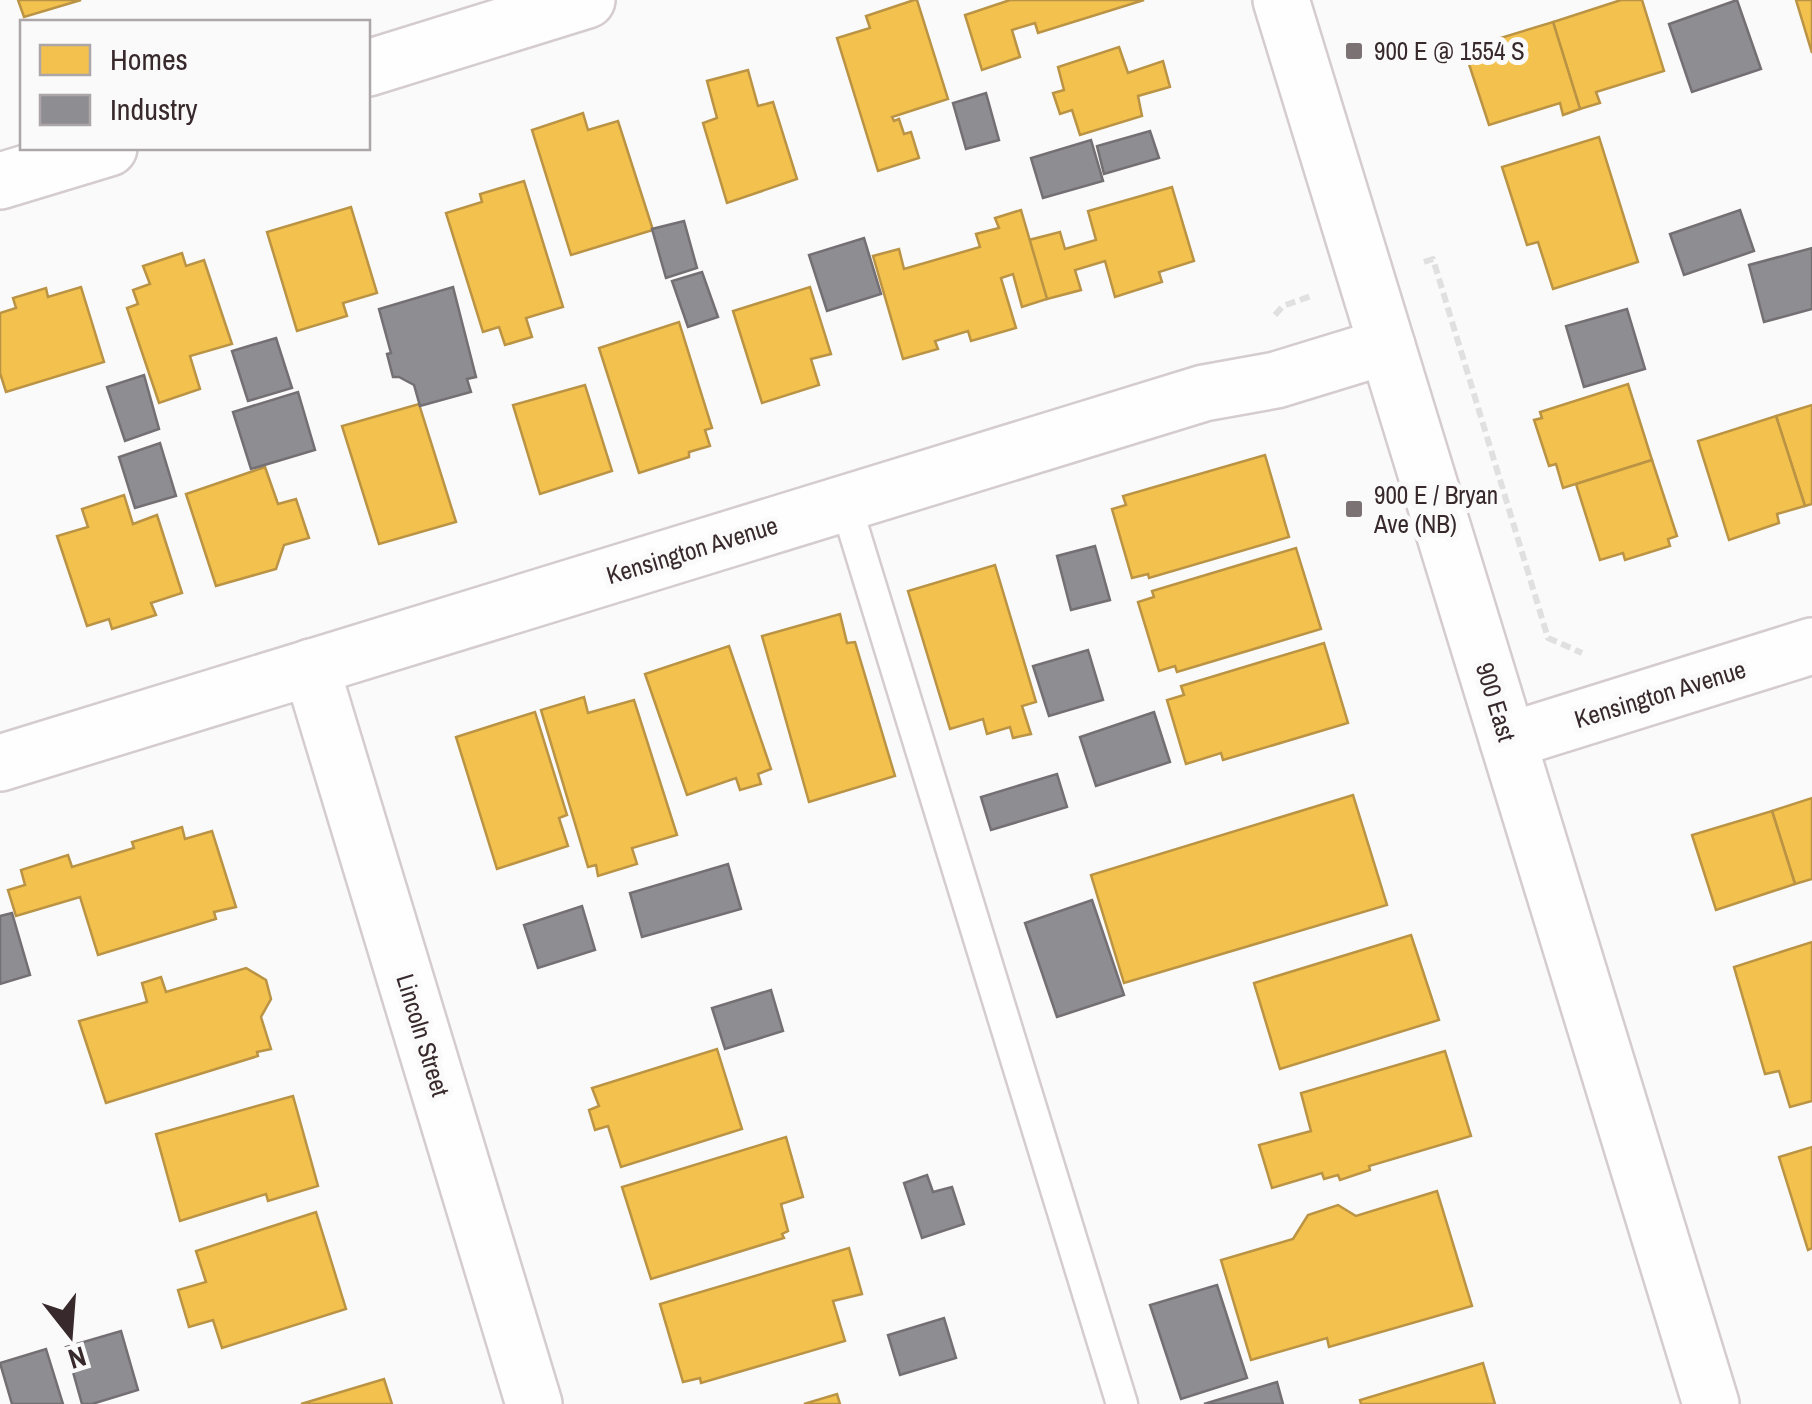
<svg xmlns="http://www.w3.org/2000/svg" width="1812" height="1404" viewBox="0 0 1812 1404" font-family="'Archivo Narrow',sans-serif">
<rect width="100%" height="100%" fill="#fafafa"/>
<!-- homes -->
<g fill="#f2c14e" stroke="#ba9344" stroke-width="2.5">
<polygon points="18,0 81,0 24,17"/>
<polygon points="914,0 917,0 948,99 892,117 894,121 899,119 904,134 911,132 919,158 878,171 837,38 870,28 866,16"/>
<polygon points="1010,0 1144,0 1038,33 1035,23 1012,30 1020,57 982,70 965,15"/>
<polygon points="1621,0 1642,0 1664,71 1596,92 1600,103 1580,109 1553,22"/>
<polygon points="1796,0 1812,0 1812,53"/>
<polygon points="1553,22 1580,109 1563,115 1560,103 1489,125 1464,49"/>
<polygon points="1119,47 1128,73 1163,61 1170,87 1138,96 1142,116 1080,135 1072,110 1060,114 1053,93 1064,90 1058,67"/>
<polygon points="748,70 758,106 773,102 797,179 727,203 703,123 717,118 707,81"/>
<polygon points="583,113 588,130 618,121 653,230 571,255 532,130"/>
<polygon points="1599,137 1638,262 1553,289 1538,242 1527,245 1502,167"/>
<polygon points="524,181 563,307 526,318 532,337 505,345 499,327 483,332 446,213 482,202 480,194"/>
<polygon points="1172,187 1194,261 1159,272 1162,282 1115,297 1105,261 1075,270 1081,290 1047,299 1029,240 1060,232 1065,249 1096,240 1088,211"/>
<polygon points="351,207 377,293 343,303 347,316 297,331 267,232"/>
<polygon points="1021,210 1047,299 1022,307 1013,274 1001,278 1016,328 971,341 968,331 935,341 938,349 903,359 873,256 899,249 904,269 980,247 976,234 999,228 995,218"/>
<polygon points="182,253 186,266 204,260 232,344 190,356 200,389 159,403 127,308 138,304 133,290 150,284 143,266"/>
<polygon points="81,287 104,362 6,392 0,373 0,313 16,308 13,298 46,288 48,297"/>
<polygon points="810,287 831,354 811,359 819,385 762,403 733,311"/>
<polygon points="679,322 712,428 705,430 710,446 689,452 689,457 639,473 599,348"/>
<polygon points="1628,384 1652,460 1563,488 1556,464 1549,466 1534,420 1542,418 1540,412"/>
<polygon points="585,385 612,471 540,494 513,405"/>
<polygon points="419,404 456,522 379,544 342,426"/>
<polygon points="1812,405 1812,504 1805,506 1776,416"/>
<polygon points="1776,416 1805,506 1777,514 1779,523 1729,540 1698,441"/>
<polygon points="1265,455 1289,537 1149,578 1148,574 1132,578 1112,509 1126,505 1123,496"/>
<polygon points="1652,460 1677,536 1668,539 1670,546 1625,560 1623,553 1600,560 1576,484"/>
<polygon points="265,467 278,504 296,499 309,538 284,545 276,569 216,586 186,494"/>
<polygon points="124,495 133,524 157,515 182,593 151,603 156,615 112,629 109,619 87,626 57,536 88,527 82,509"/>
<polygon points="1296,548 1321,629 1177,672 1175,666 1159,671 1138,602 1154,597 1152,591"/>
<polygon points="995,565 1036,702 1022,706 1031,734 1013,738 1010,727 987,734 983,719 950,729 908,591"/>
<polygon points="840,614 847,643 855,642 895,776 809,802 762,636"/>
<polygon points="1324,643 1348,723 1223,760 1221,753 1186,764 1167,700 1184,695 1181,686"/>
<polygon points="729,646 771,769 758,774 761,784 740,790 736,778 687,795 645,674"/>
<polygon points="584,697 588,713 634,700 677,835 632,848 637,864 598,876 596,865 588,867 541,710"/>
<polygon points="535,712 567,815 559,818 568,846 497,869 456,737"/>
<polygon points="1353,795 1387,905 1124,983 1091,875"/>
<polygon points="1812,798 1812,879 1795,884 1772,811"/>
<polygon points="1772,811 1795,884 1716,910 1692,835"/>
<polygon points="182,827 185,839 212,831 236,907 214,912 216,919 98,955 80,897 16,916 8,890 25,885 21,870 68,855 72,867 134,848 132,842"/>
<polygon points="1411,935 1439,1020 1280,1069 1254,983"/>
<polygon points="1812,942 1812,1101 1790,1107 1779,1071 1765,1074 1734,967"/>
<polygon points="246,968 266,980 271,999 261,1017 271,1049 257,1052 258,1056 106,1103 79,1021 147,1002 142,983 161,977 166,992"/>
<polygon points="717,1049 742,1129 621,1167 608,1126 595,1130 589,1110 599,1106 592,1088"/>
<polygon points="1445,1051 1471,1136 1369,1166 1370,1170 1340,1180 1338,1175 1324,1179 1322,1173 1272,1188 1259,1145 1311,1131 1301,1093"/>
<polygon points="293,1096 318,1186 268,1201 266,1194 180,1221 156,1134"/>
<polygon points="786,1137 803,1197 781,1204 788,1231 782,1234 784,1238 651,1279 622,1187"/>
<polygon points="1812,1147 1812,1248 1808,1250 1779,1157"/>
<polygon points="1437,1191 1472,1306 1329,1347 1327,1338 1251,1360 1221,1260 1293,1239 1308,1215 1338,1205 1356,1216"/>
<polygon points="316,1212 346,1309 222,1348 213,1320 189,1327 178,1290 206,1282 196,1251"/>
<polygon points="849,1248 862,1294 833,1301 845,1341 701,1383 700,1378 683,1382 660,1304"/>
<polygon points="1483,1363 1495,1404 1361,1404 1360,1400"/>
<polygon points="384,1379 392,1404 301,1404"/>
<polygon points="837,1394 840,1404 804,1404"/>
</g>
<!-- industry -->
<g fill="#8d8d92" stroke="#736f73" stroke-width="2.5">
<polygon points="1737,0 1761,69 1692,92 1669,24"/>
<polygon points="986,93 999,140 966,149 953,103"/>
<polygon points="1150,131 1159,158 1104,174 1097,146"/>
<polygon points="1091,140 1103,181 1043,198 1031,158"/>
<polygon points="1740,210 1754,251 1684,275 1670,234"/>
<polygon points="684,221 697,268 666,278 652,229"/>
<polygon points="864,238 881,294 827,311 809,255"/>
<polygon points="1812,248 1812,309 1764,322 1749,265"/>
<polygon points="702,272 718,317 688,327 672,281"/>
<polygon points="453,287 476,377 467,379 471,392 420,406 414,385 399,377 393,377 387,354 391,353 379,309"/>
<polygon points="1627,309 1645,369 1584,387 1566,326"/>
<polygon points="276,338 292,388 248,401 232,351"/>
<polygon points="144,375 159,429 125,441 107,387"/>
<polygon points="298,392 315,450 251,469 233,412"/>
<polygon points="160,443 176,496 135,508 119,457"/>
<polygon points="1095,546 1110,600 1071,610 1057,556"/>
<polygon points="1088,650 1103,700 1049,716 1033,666"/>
<polygon points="1154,712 1170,762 1096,786 1080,737"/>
<polygon points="1057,774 1067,807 991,830 981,797"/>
<polygon points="728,864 741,909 642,937 630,893"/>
<polygon points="1092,900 1124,995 1057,1017 1025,923"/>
<polygon points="582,906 595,950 538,968 524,925"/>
<polygon points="12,913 30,975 0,984 0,916"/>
<polygon points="771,990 783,1031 725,1049 712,1008"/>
<polygon points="927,1175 933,1192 952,1187 964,1224 922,1238 904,1183"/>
<polygon points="1217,1285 1247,1378 1181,1399 1150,1305"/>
<polygon points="944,1318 956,1358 900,1375 888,1335"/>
<polygon points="121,1331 138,1390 92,1404 82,1404 66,1347"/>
<polygon points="46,1349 63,1404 12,1404 0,1363"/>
<polygon points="1277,1382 1283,1404 1204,1404"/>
</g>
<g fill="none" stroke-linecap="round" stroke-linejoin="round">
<defs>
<polyline id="service" points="845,502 1122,1404"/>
<g id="minor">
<polyline points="368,68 587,0"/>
<polyline points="0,181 109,148"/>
<polyline points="311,667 534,1404"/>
<polyline points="1508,741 1812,646"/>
<polyline points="0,763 1204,393 1276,380 1387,346"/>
</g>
<polyline id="tertiary" points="1281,0 1711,1404"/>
</defs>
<!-- service casing -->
<use href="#service" stroke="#d4ccce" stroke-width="35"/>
<!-- minor casing -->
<use href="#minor" stroke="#d4ccce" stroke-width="60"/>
<!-- tertiary casing -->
<use href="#tertiary" stroke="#d4ccce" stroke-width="60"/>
<!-- path -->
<g stroke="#e0e0e0" stroke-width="6" stroke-dasharray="10 5" stroke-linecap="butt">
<polyline points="1424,262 1433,259 1548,638 1582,653"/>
<polyline points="1275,315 1283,306 1311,296"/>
</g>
<!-- service -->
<use href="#service" stroke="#fefefe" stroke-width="30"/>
<!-- minor -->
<use href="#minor" stroke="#fefefe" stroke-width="55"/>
<!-- tertiary -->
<use href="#tertiary" stroke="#fefefe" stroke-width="55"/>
</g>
<!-- markers -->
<g fill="#7b7274" stroke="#fafafa" stroke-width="4">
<rect x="1344" y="41" width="20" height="20" rx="5"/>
<rect x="1344" y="499" width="20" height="20" rx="5"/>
</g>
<g text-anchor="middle" stroke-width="10" stroke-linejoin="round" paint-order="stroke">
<!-- poi labels -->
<g font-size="25" fill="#37292c" stroke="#fafafa" text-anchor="start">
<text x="1374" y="60">900 E @ 1554 S</text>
<text x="1374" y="504">900 E / Bryan<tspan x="1374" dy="29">Ave (NB)</tspan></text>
</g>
<!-- street labels -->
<g font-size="25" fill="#37292c" stroke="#fafafa">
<text transform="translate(692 550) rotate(-17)" y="9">Kensington Avenue</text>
<text transform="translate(1660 694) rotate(-17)" y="9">Kensington Avenue</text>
<text transform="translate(1496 702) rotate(73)" y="9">900 East</text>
<text transform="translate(423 1035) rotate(73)" y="9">Lincoln Street</text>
</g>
</g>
<!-- legend -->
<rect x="20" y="20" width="350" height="130" fill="#fafafa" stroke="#aca6a8" stroke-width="2.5"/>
<rect x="40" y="45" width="50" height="30" fill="#f2c14e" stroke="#aca6a8" stroke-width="2.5"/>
<text x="110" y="70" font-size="30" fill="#37292c">Homes</text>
<rect x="40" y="95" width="50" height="30" fill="#8d8d92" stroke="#aca6a8" stroke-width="2.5"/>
<text x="110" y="120" font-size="30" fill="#37292c">Industry</text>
<!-- north arrow -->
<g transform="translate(70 1334) rotate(163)" stroke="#fafafa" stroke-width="8" paint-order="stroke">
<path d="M0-8L18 38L0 25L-18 38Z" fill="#37292c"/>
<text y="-15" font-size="28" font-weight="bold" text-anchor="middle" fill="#37292c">N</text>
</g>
</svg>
